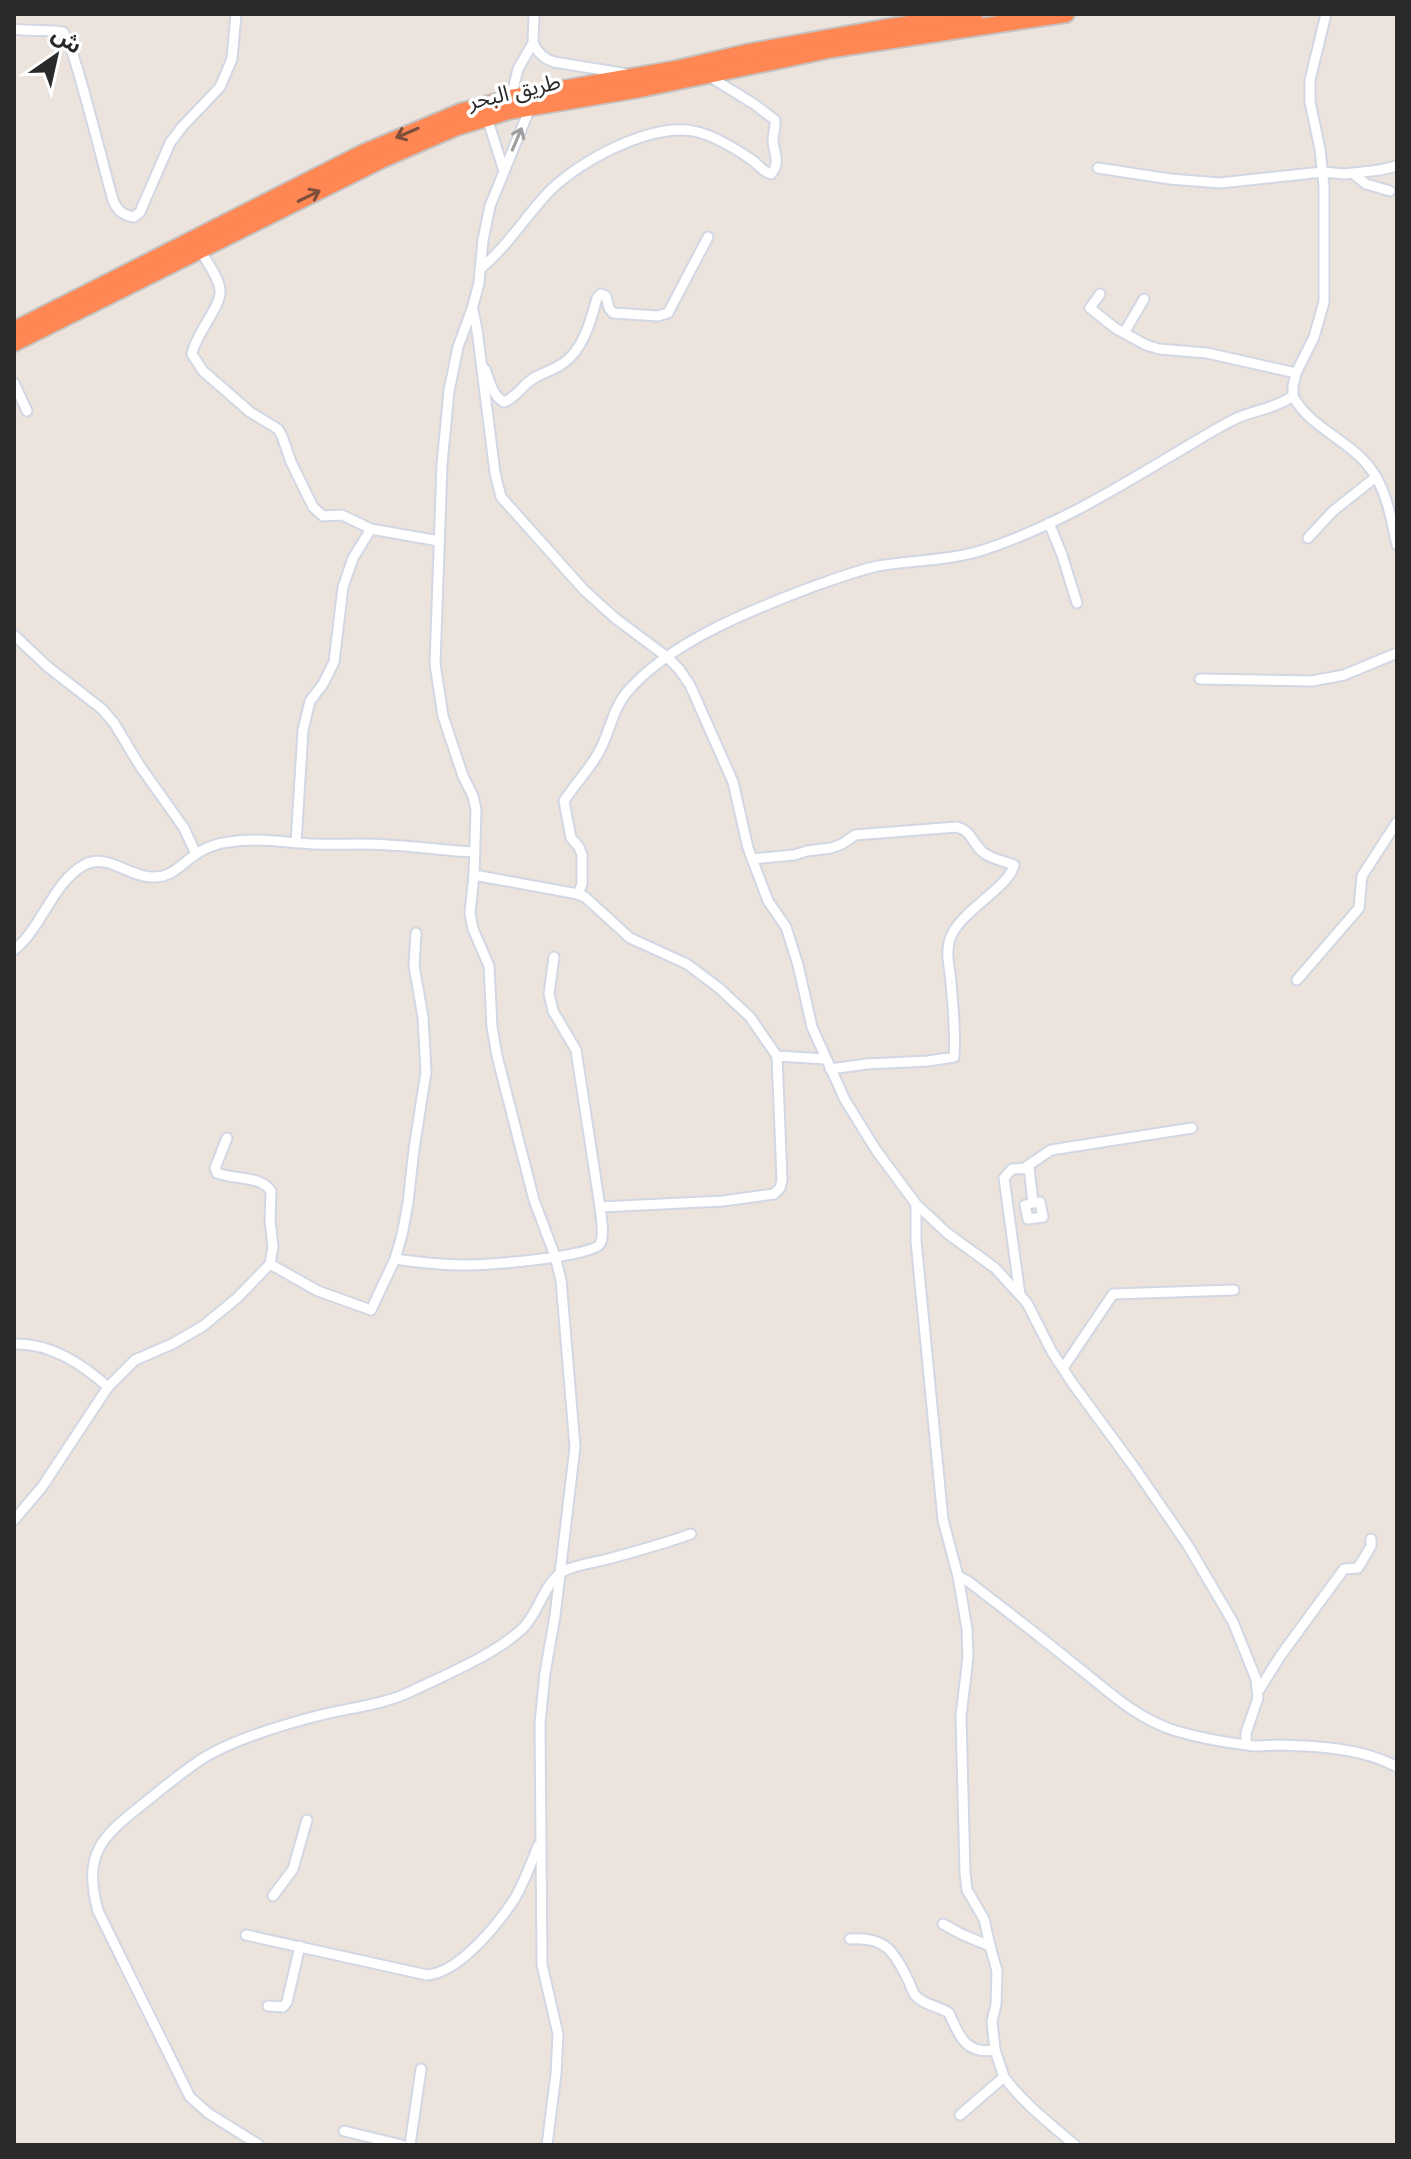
<svg xmlns="http://www.w3.org/2000/svg" width="1411" height="2159" viewBox="0 0 1411 2159" font-family="'Varela Round','Noto Sans Arabic',sans-serif">
<rect width="100%" height="100%" fill="#ece3dc"/>
<g fill="none" stroke-linecap="round" stroke-linejoin="round">
<defs>
<g id="street">
<path d="M14 29C23 31 60 30 63 32 73 39 106 178 113 200 117 210 122 215 134 217L140 212 170 143 182 127 220 87 232 59 236 14"/>
<path d="M533 43C538 53 543 58 554 62L628 74"/>
<polyline points="511,98 518,69 533,43 534,14"/>
<polyline points="530,108 490,206 483,240 479,283 472,309 458,347 449,391 442,464 435,664 443,716 463,776 473,796 476,810 474,875 470,913 473,929 489,966 492,1027 497,1056 534,1200 555,1256 561,1280 575,1447 555,1616 545,1673 540,1723 542,1965 558,2034 556,2074 547,2145"/>
<polyline points="487,118 504,171"/>
<polyline points="1098,168 1170,179 1220,183 1322,172 1345,174 1380,170 1397,166"/>
<polyline points="1352,173 1366,184 1390,191"/>
<path d="M200 250C206 261 219 277 220 290 222 305 195 335 192 354L203 371 250 412 278 429 282 436 291 462 313 507 323 516 342 515 371 529 439 541"/>
<path d="M480 269C506 248 523 220 545 196 574 163 653 120 698 132 716 137 736 149 752 160 759 165 763 172 771 174 781 162 774 154 773 141 773 133 776 128 775 120L754 104 707 75"/>
<polyline points="1100,294 1090,308 1115,328 1146,345 1159,349 1207,353 1296,373"/>
<polyline points="473,310 477,330 495,473 501,497 584,590 615,618 667,657 679,669 690,685 733,782 748,848 768,901 786,927 798,965 812,1027 845,1100 876,1150 916,1204 947,1233 995,1268 1027,1303 1052,1352 1073,1384 1134,1467 1187,1544 1233,1622 1256,1679 1258,1698 1246,1733 1246,1744"/>
<polyline points="1124,333 1144,299"/>
<path d="M485 369C490 382 492 395 504 402 517 397 522 385 534 378 543 373 553 370 562 364 583 351 591 320 597 298L601 294 606 296 609 308 613 313 658 316 668 313 708 237"/>
<polyline points="14,383 27,411"/>
<path d="M1293 396C1309 427 1349 440 1370 468 1387 490 1391 519 1397 545"/>
<polyline points="1049,523 1062,555 1077,603"/>
<polyline points="1308,538 1333,511 1376,477"/>
<polyline points="14,635 48,667 102,709 114,723 140,766 184,828 196,854"/>
<polyline points="1200,679 1312,681 1344,675 1397,653"/>
<polyline points="296,843 303,730 310,701 323,684 334,662 343,587 353,558 371,529"/>
<path d="M752 859 794 855 807 851 831 848 842 844 855 835 956 827C972 830 972 844 984 853 992 859 1004 861 1014 865 1009 888 960 910 950 939 945 953 950 968 951 983 953 1007 956 1033 954 1057L928 1061 867 1064 830 1069"/>
<polyline points="474,875 578,894 585,897 630,938 687,964 719,988 750,1017 777,1056"/>
<path d="M578 894 582 884V855L579 847 571 838 564 801C575 784 589 770 599 752 610 732 612 710 627 692 670 642 749 611 809 588 832 580 855 571 878 566 912 560 947 561 980 551 1047 530 1109 493 1169 457 1192 444 1214 429 1237 418 1256 410 1276 408 1293 396V386L1296 373 1314 337 1324 302V186L1320 149 1310 102V80L1326 14"/>
<path d="M14 950C42 928 53 882 84 865 107 852 130 878 153 877 173 877 180 865 195 855 204 848 218 843 229 842 257 837 287 843 315 844 339 845 364 843 388 845 417 846 445 851 474 852"/>
<polyline points="554,957 549,994 553,1011 576,1050 600,1207"/>
<polyline points="1297,980 1359,908 1362,876 1397,822"/>
<path d="M227 1138 215 1168 217 1173C234 1180 260 1175 271 1191L270 1220 273 1247 270 1264"/>
<polyline points="1023,1169 1051,1150 1192,1128"/>
<polyline points="916,1204 916,1241 943,1520 958,1576"/>
<path d="M395 1259C417 1262 439 1265 462 1265 482 1266 592 1257 600 1244 605 1235 601 1217 600 1207L723 1201 774 1194 780 1188 782 1180 777 1056 825 1059"/>
<polyline points="1020,1295 1004,1178 1012,1169 1029,1168 1033,1203 1040,1202 1043,1217 1028,1219 1025,1205 1033,1203"/>
<path d="M14 1344C51 1343 82 1364 108 1387L135 1360 172 1344 203 1326 237 1298 270 1264 318 1291 371 1310 395 1259 402 1235 408 1203 414 1149 426 1072 423 1017 414 966 416 933"/>
<polyline points="1063,1368 1113,1294 1234,1290"/>
<polyline points="14,1520 42,1487 108,1387"/>
<polyline points="1259,1690 1281,1655 1344,1569 1358,1568 1371,1546 1371,1539"/>
<polyline points="273,1896 293,1869 307,1820"/>
<polyline points="943,1924 961,1934 990,1946 997,1971 996,2005 992,2021 995,2050"/>
<path d="M246 1935 427 1975C459 1973 499 1923 515 1898 525 1881 531 1863 538 1846"/>
<path d="M850 1939C884 1937 893 1949 907 1978 910 1983 912 1991 915 1995 923 2005 939 2006 949 2013 959 2035 965 2055 995 2050L1004 2077"/>
<path d="M990 1946 984 1919 967 1890 965 1873 961 1716 968 1657 967 1629 958 1576 969 1582C1003 1608 1037 1634 1070 1661 1104 1687 1134 1718 1176 1731 1200 1738 1229 1743 1254 1746 1262 1746 1270 1745 1278 1745 1317 1746 1363 1748 1397 1767"/>
<polyline points="268,2006 283,2007 287,2002 300,1946"/>
<path d="M960 2115 1004 2077C1024 2104 1049 2123 1075 2145"/>
<polyline points="344,2131 402,2145"/>
<path d="M259 2145 208 2113 190 2097 98 1911C83 1854 100 1838 143 1804 163 1788 183 1771 205 1757 235 1739 279 1726 313 1717 345 1708 381 1706 412 1691 447 1674 494 1655 522 1629 538 1615 545 1580 564 1571 575 1565 592 1563 604 1560 634 1552 663 1544 691 1534"/>
<polyline points="410,2145 421,2069"/>
</g>
<g id="highway">
<polyline points="14,330 365,152 460,112 511,98 676,69 749,52 883,28 975,14"/>
<polyline points="14,343 381,160 457,127 487,118 509,111 640,89 833,49 1066,14"/>
</g>
</defs>
<!-- street casing -->
<use href="#street" stroke="#d1d7e3" stroke-width="13"/>
<!-- highway casing -->
<use href="#highway" stroke="#c3c3c3" stroke-width="20"/>
<!-- street -->
<use href="#street" stroke="#fff" stroke-width="9"/>
<!-- highway -->
<use href="#highway" stroke="#ff8754" stroke-width="16"/>
</g>
<!-- one-way arrows -->
<defs><path id="oneway-shaft" d="M-6 0H5M1.5-3L5.5 0L1.5 3" fill="none" stroke-width="1.6" stroke-linecap="round" stroke-linejoin="round" transform="scale(2)"/></defs>
<g stroke="#7f4f3b">
<use href="#oneway-shaft" transform="translate(407 133) rotate(157)"/>
<use href="#oneway-shaft" transform="translate(309 196) rotate(-26)"/>
</g>
<use stroke="#9f9f9f" href="#oneway-shaft" transform="translate(517 139) rotate(-67)"/>
<g text-anchor="middle" stroke-width="7" stroke-linejoin="round" paint-order="stroke">
<!-- street labels -->
<g font-size="22" fill="#2a2a2a" stroke="#fff">
<text transform="translate(514 91) rotate(-13)" y="8">طريق البحر</text>
</g>
</g>
<!-- border -->
<rect width="1411" height="2159" fill="none" stroke="#2a2a2a" stroke-width="32"/>
<!-- north arrow -->
<g transform="translate(56 56) rotate(34)" stroke="#ffffff" stroke-width="6" paint-order="stroke">
<path d="M0-6L14 30L0 20L-14 30Z" fill="#2a2a2a"/>
<text y="-12" font-size="22" font-weight="bold" text-anchor="middle" fill="#2a2a2a">ش</text>
</g>
</svg>
